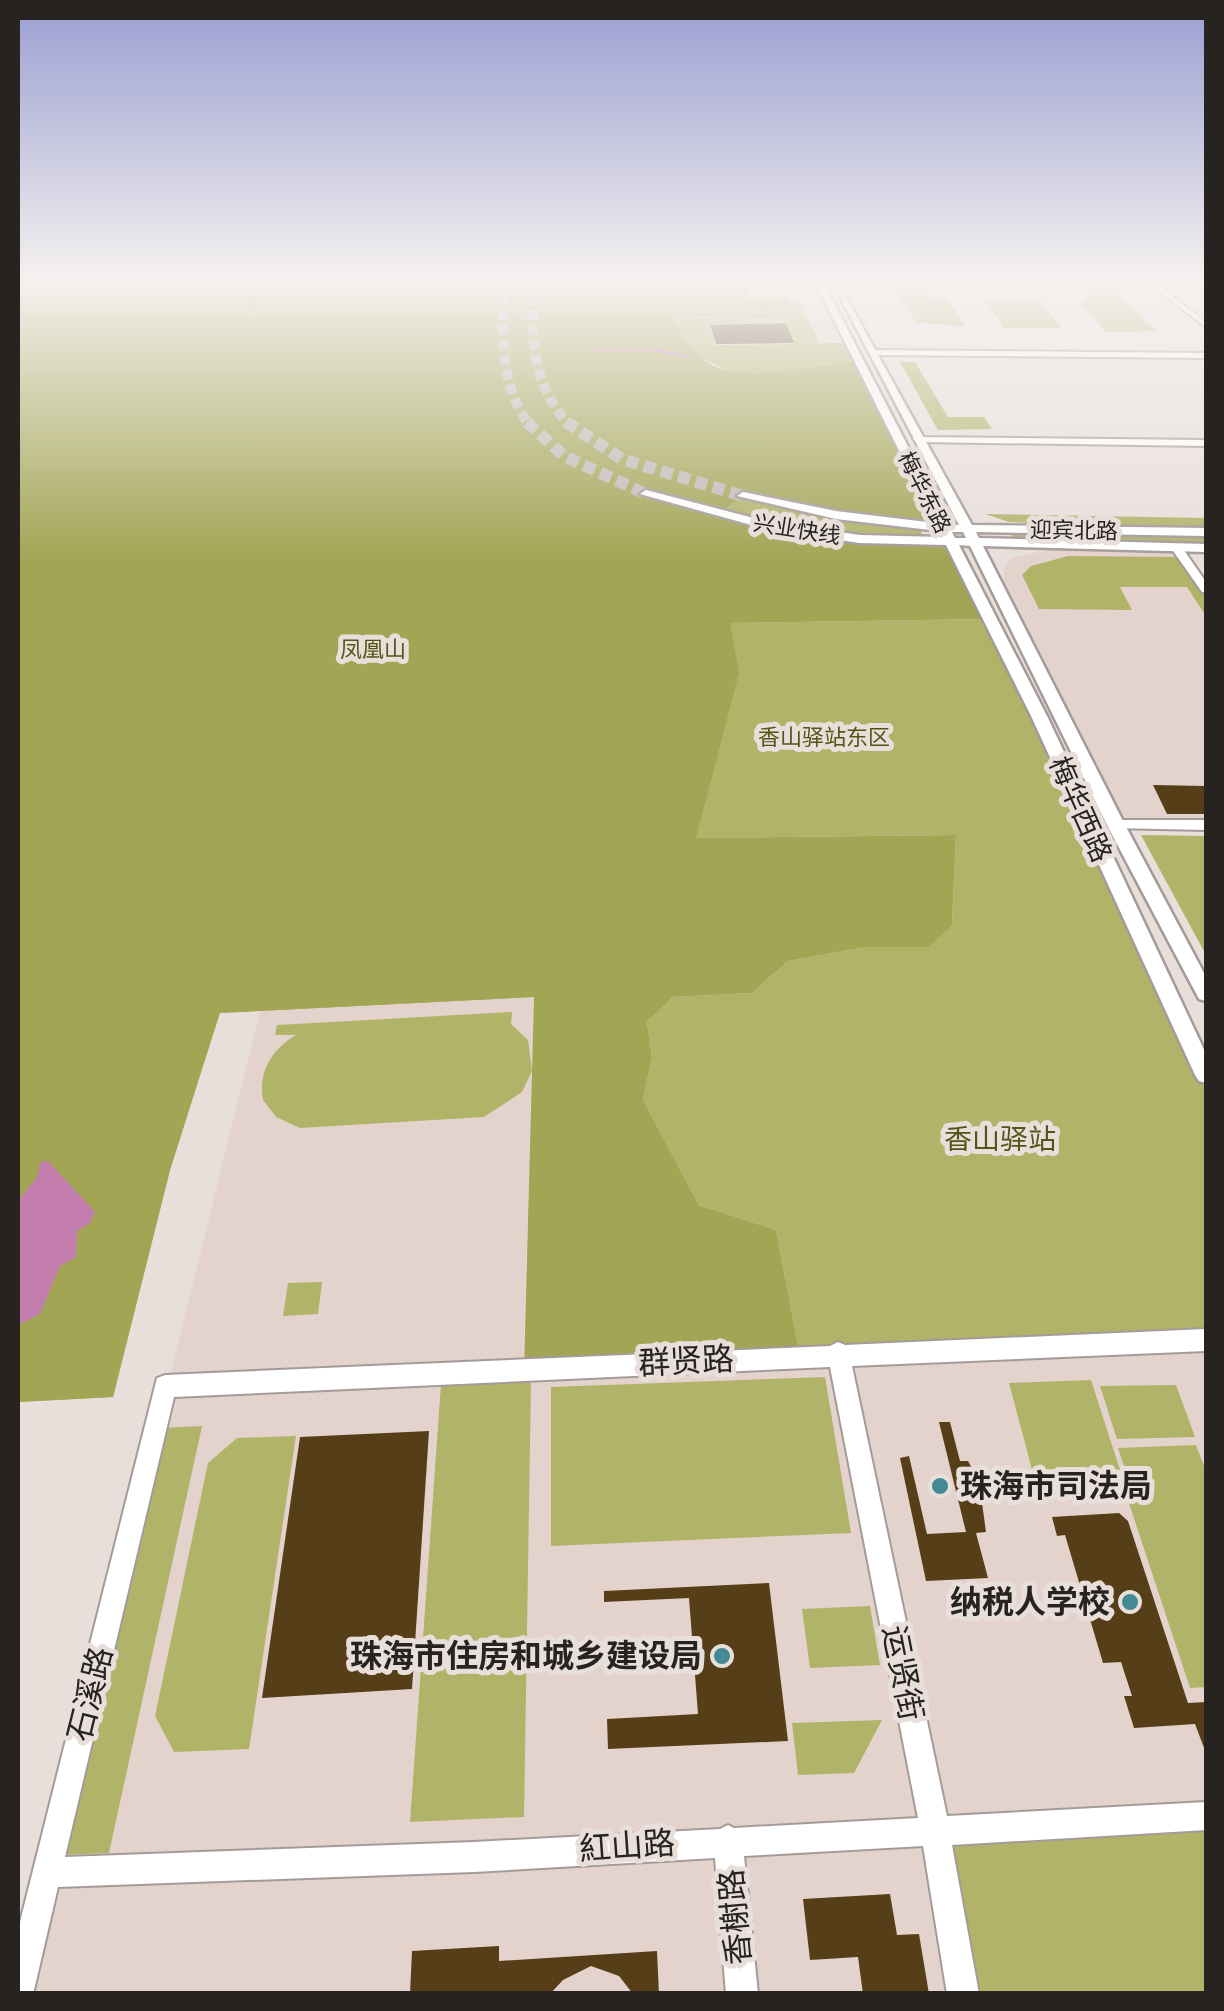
<svg xmlns="http://www.w3.org/2000/svg" width="1224" height="2011" viewBox="0 0 1224 2011" font-family="'Noto Sans','Noto Sans SC',sans-serif">
<rect width="100%" height="100%" fill="#e8dfdb"/>
<!-- built -->
<g fill="#e4d3cc">
<polygon points="831,303 849,343 691,345 674,321 682,316 789,320 805,304"/>
<polygon points="1064,546 1177,548 1206,590 1206,825 1116,825 1010,607 1004,585 1004,568 1011,558"/>
<polygon points="534,997 523,1368 371,1377 1206,1342 1206,1811 933,1826 960,1993 18,1994 260,1011"/>
</g>
<!-- green -->
<g fill="#b1b369" fill-rule="evenodd">
<path d="M18 280H668L674 322 682 317 790 321 803 307 819 343H849L858 362C818 362 777 379 736 373 724 371 711 361 699 358L729 623 989 619 1206 1076V1340L800 1355 776 1230 699 1205 643 1100 652 1057 647 1022 673 997 752 993 788 961 866 947 928 946 952 926 956 835 696 838 534 997 219 1013 170 1170 113 1397 18 1402ZM784 322 790 326 756 336 791 335 794 344 715 345 709 325Z"/>
<polygon points="894,289 928,289 933,297 948,300 966,327 916,322"/>
<polygon points="1090,293 1118,293 1156,331 1106,332 1081,305"/>
<polygon points="985,301 1040,301 1062,328 1004,328"/>
<polygon points="900,362 915,362 948,417 984,417 992,429 938,430"/>
<polygon points="734,498 920,529 925,541 844,534 720,512"/>
<polygon points="985,514 1206,518 1206,530 1009,522"/>
<polygon points="1012,533 1206,537 1206,544 1014,540"/>
<polygon points="1068,556 1179,557 1206,593 1206,616 1187,587 1120,587 1132,610 1039,609 1022,575 1031,566"/>
<polygon points="1141,835 1206,836 1206,955"/>
<path d="M512 1012 511 1024 528 1040 532 1071 522 1092 484 1117 300 1128 276 1117 263 1100C258 1072 272 1049 296 1035H275L277 1025Z"/>
<polygon points="322,1282 318,1314 283,1316 288,1283"/>
<polygon points="825,1377 851,1533 551,1546 551,1387"/>
<polygon points="1091,1380 1121,1473 1034,1477 1009,1383"/>
<polygon points="531,1381 524,1817 410,1822 441,1384"/>
<polygon points="1176,1385 1195,1437 1117,1439 1100,1386"/>
<polygon points="202,1426 109,1853 59,1855 162,1428"/>
<polygon points="296,1436 249,1749 174,1752 155,1716 208,1463 237,1438"/>
<polygon points="1196,1445 1206,1471 1206,1687 1190,1688 1124,1488 1131,1487 1118,1448"/>
<polygon points="870,1606 880,1665 810,1668 802,1609"/>
<polygon points="882,1720 854,1773 798,1775 792,1723"/>
<polygon points="1206,1823 1206,1993 972,1993 942,1835"/>
</g>
<!-- forest -->
<path fill="#a2a554" d="M18 280H719L744 284 748 297H786L789 302 804 304 790 320 682 316 674 321C681 332 688 345 697 354 734 392 813 362 859 362L942 527 743 496 720 512 785 529 951 544 989 619 730 623 739 673 696 838 956 835 952 926 928 947H866L788 961 752 993 673 997 647 1022 652 1057 643 1100 699 1205 776 1230 800 1355 524 1368 534 997 220 1013 170 1170 113 1397 18 1402Z"/>
<!-- water -->
<polygon fill="#c37eae" points="48,1161 95,1212 90,1223 77,1231 76,1257 60,1266 40,1314 18,1325 18,1201 37,1177 41,1162"/>
<g fill="none" stroke-linecap="round" stroke-linejoin="round">
<!-- stream -->
<polyline stroke="#c37eae" stroke-width="2.5" points="590,350 655,350 690,357"/>
</g>
<!-- building -->
<g fill="#563e18">
<polygon points="786,323 794,343 716,344 710,325"/>
<polygon points="1153,785 1206,786 1206,814 1167,814"/>
<polygon points="939,1422 950,1422 960,1461 968,1461 979,1481 986,1532 976,1533 988,1578 926,1581 900,1458 909,1456 927,1534 966,1532"/>
<polygon points="429,1431 412,1689 262,1698 300,1437"/>
<polygon points="1119,1513 1128,1521 1188,1703 1206,1702 1206,1753 1195,1724 1134,1728 1124,1696 1132,1696 1121,1662 1103,1663 1065,1535 1057,1536 1052,1517"/>
<polygon points="769,1583 788,1741 608,1749 607,1719 698,1714 689,1598 604,1602 604,1591"/>
<polygon points="890,1894 897,1935 919,1934 929,1994 863,1994 858,1957 810,1960 803,1899"/>
<polygon points="499,1946 499,1961 657,1951 659,1994 633,1994 619,1976 591,1966 563,1980 550,1994 410,1994 412,1951"/>
</g>
<g fill="none" stroke-linecap="round" stroke-linejoin="round">
<!-- major-tunnel-far1 -->
<g stroke="#c1b9b6" stroke-width="10" stroke-dasharray="10 5" stroke-linecap="butt">
<path d="M504 280C503 332 498 380 529 425"/>
<path d="M533 280C532 337 529 380 569 425"/>
</g>
<!-- major-tunnel -->
<g stroke="#c1b9b6" stroke-width="12" stroke-dasharray="12 6" stroke-linecap="butt">
<polyline points="527,422 564,456 646,494"/>
<polyline points="566,422 622,459 743,496"/>
</g>
<defs>
<g id="minor">
<polygon points="1152,281 1206,322 1206,327 1157,290 832,285 836,283 1151,286 1148,283"/>
<polygon points="873,350 1206,353 1206,358 870,355"/>
<polygon points="915,437 1206,440 1206,446 918,442 913,439"/>
<polygon points="1173,546 1181,546 1206,582 1206,593 1202,592 1171,548"/>
<polygon points="1116,820 1206,820 1206,830 1111,828 1109,825"/>
<path d="M1206 1329V1351L852 1366 947 1816 1206 1802V1830L952 1845 979 1994H947L923 1846 744 1856 758 1994H726L715 1858 474 1872 58 1887 34 1990 32 1994H18V1930L157 1378 165 1375 830 1346 838 1342 845 1345ZM830 1367 918 1818 734 1828 728 1825 720 1829 474 1842 65 1857 174 1397Z"/>
</g>
<path id="major" d="M814 280H822L948 524 959 525 840 297 847 299 972 525 1206 528V536L976 532 979 538 1206 544V552L983 546 1125 825 1206 977V1001L1199 999 1107 825 970 546 959 545 1048 718 1206 1054V1083L1199 1081 1195 1075 1032 718 946 545 860 543 769 530 640 494 646 490 769 522 860 535 942 537 939 531 836 519 737 496 743 492 836 511 935 523ZM952 532H963L966 538H955Z"/>
</defs>
<!-- minor casing -->
<use href="#minor" stroke="#a49b98" stroke-width="4"/>
<!-- major casing -->
<use href="#major" stroke="#a49b98" stroke-width="5"/>
<!-- minor -->
<use href="#minor" fill="#fff" fill-rule="evenodd"/>
<!-- major -->
<use href="#major" fill="#fff" fill-rule="evenodd"/>
</g>
<!-- sky -->
<linearGradient id="sky" x2="0" y2="1"><stop stop-color="#999ed1"/><stop offset="0.5" stop-color="#f5f1ef"/><stop offset="1" stop-color="#f5f1ef" stop-opacity="0"/></linearGradient>
<rect width="1224" height="561" fill="url(#sky)"/>
<!-- markers -->
<g fill="#448a95" stroke="#e8dfdb" stroke-width="4">
<circle cx="940" cy="1486" r="10"/>
<circle cx="1130" cy="1602" r="10"/>
<circle cx="722" cy="1656" r="10"/>
</g>
<g text-anchor="middle" stroke-width="10" stroke-linejoin="round" paint-order="stroke">
<!-- far-street labels -->
<g font-size="22" fill="#262321" stroke="#e8dfdb">
<text transform="translate(925 492) rotate(63)" y="8">梅华东路</text>
<text transform="translate(797 529) rotate(9)" y="8">兴业快线</text>
<text transform="translate(1074 530) rotate(1)" y="8">迎宾北路</text>
</g>
<!-- far-park labels -->
<g font-size="22" fill="#535518" stroke="#e8dfdb">
<text x="373" y="657">凤凰山</text>
<text x="824" y="745">香山驿站东区</text>
</g>
<!-- street labels -->
<g font-size="28" fill="#262321" stroke="#e8dfdb">
<text transform="translate(1081 809) rotate(66)" y="10">梅华西路</text>
</g>
<!-- park labels -->
<g font-size="28" fill="#535518" stroke="#e8dfdb">
<text x="1000" y="1149">香山驿站</text>
</g>
<!-- near-street labels -->
<g font-size="32" fill="#262321" stroke="#e8dfdb">
<text transform="translate(686 1361) rotate(-3)" y="11">群贤路</text>
<text transform="translate(903 1673) rotate(79)" y="11">运贤街</text>
<text transform="translate(90 1694) rotate(-76)" y="11">石溪路</text>
<text transform="translate(627 1846) rotate(-4)" y="11">紅山路</text>
<text transform="translate(735 1917) rotate(-95)" y="11">香榭路</text>
</g>
<!-- near-poi labels -->
<g font-size="32" font-weight="bold" fill="#262321" stroke="#e8dfdb" text-anchor="end">
<text x="960" y="1497" text-anchor="start">珠海市司法局</text>
<text x="1110" y="1613">纳税人学校</text>
<text x="702" y="1667">珠海市住房和城乡建设局</text>
</g>
</g>
<!-- border -->
<rect width="1224" height="2011" fill="none" stroke="#262321" stroke-width="40"/>
</svg>
